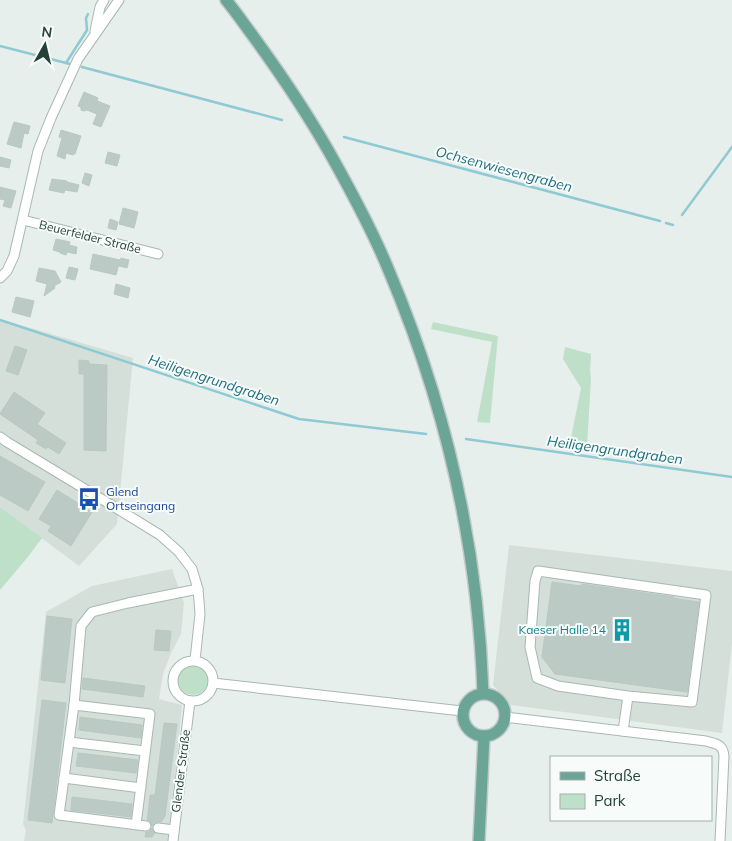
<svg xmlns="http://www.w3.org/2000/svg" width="732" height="841" viewBox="0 0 732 841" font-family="Mulish,sans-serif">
<rect width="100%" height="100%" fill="#e6efeb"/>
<!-- built -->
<g fill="#d4dfda">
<polygon points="0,319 133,358 117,524 79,566 0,507"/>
<polygon points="509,545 732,571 732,644 722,733 511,705 493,685"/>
<polygon points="172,569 184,603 181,634 171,653 163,674 159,699 182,705 169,841 24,841 26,830 23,824 46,612 92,586"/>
</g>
<!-- green -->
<g fill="#bfe0c8">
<polygon points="433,322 498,336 490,423 477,422 492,342 431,329"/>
<polygon points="565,347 591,354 590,370 591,378 587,448 583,452 569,448 581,388 563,359"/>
<polygon points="0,507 42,538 27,558 0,590"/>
<circle cx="193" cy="680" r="15"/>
</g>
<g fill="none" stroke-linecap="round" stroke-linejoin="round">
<!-- stream -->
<g stroke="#8ec9d4" stroke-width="2.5">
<polyline points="0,46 70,64"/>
<polyline points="66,63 87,30 86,18 88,14"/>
<polyline points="82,67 282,120"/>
<polyline points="344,137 660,221"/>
<polyline points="682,215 732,147"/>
<polyline points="666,223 673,225"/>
<polyline points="0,320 299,419 426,434"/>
<polyline points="466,439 732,477"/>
</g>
</g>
<!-- building -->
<g fill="#bbcac4" stroke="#b8c9c2">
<polygon points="84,92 98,98 97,101 110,106 101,127 93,124 97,114 87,110 84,111 81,110 81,107 78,106"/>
<polygon points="14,122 30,126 28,134 24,133 21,148 7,144"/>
<polygon points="61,130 81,136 75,154 73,154 73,155 66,153 65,159 57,156 62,138 59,137"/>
<polygon points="108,152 120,155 117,166 105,163"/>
<polygon points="0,157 11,160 9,168 0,166"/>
<polygon points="85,173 92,175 89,186 82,183"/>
<polygon points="52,179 67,181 67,182 79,185 77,192 65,190 64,193 49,190"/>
<polygon points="0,187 16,191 11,208 3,206 5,200 0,199"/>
<polygon points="123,208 138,212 134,228 119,224"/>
<polygon points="110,219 118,222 116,230 108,228"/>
<polygon points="56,239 70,242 69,245 77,247 76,254 67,252 66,255 60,253 60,252 53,250"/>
<polygon points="93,254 120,260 116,275 90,269"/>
<polygon points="121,258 129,260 127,268 119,266"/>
<polygon points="69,267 78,269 75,280 66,278"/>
<polygon points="39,268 55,271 61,282 54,286 55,288 44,296 47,284 36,281"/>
<polygon points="116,284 130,288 128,298 114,294"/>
<polygon points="16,297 34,301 30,317 12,312"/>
<polygon points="15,346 27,350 18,375 6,371"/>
<polygon points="79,360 89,361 89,364 107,365 106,451 84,450 84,374 79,374"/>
<polygon points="14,392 45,413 37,424 66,443 59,454 48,447 46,449 36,443 38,440 0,414"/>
<polygon points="0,456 45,482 28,511 0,495"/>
<polygon points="57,490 92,512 71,546 48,531 51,526 39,519"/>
<polygon points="552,582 581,586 582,584 674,597 673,598 699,602 687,692 555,674 542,657"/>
<polygon points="47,616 72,619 65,683 41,680"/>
<polygon points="156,630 171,631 169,651 154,650"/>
<polygon points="83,678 145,686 143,697 82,689"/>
<polygon points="42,700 66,703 52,823 28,820"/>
<polygon points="80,717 142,725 141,738 79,730"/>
<polygon points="164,723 177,724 165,816 161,822 155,822 152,826 150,821 147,820 148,814 150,795 155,795"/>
<polygon points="78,753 138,760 136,773 76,766"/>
<polygon points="72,797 132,804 131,817 71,810"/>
<polygon points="152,828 155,833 152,837 145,837 146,832 149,832"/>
</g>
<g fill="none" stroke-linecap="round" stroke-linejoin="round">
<defs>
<g id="minor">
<polyline points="95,31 100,7 104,0"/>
<polyline points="23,220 158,254"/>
<polyline points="0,278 7,271 14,256 38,151 51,118 78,59 119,0"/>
<polyline points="0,437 7,442 108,503 160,535 179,552 192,569 198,589 200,614 195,660"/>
<circle cx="193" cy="681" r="20"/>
<polyline points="213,683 462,711"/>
<polyline points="74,705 81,626 92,612 128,603 198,589"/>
<path d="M505 717 706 741C716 744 723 744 724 756L720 841"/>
<polyline points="623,731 628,696 558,686 537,678 530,647 535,581 538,571 706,595 692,702 628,696"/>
<polyline points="69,742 145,751"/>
<polyline points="64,778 141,788"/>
<polyline points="136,825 150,714 74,705 59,815 146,826"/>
<polyline points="158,828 174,830"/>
<polyline points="173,841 190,701"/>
</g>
<g id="major">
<path d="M226 0C236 12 244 24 253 36 280 73 305 110 328 150 350 189 372 229 389 271 446 406 478 547 483 693"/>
<circle cx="484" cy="715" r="21"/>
<polyline points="479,841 484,736"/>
</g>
</defs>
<!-- minor casing -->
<use href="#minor" stroke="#a8b8b2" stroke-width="11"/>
<!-- major casing -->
<use href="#major" stroke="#c2cac8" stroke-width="14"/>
<!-- minor -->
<use href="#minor" stroke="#fff" stroke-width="9"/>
<!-- major -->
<use href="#major" stroke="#6aa596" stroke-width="11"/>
</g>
<!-- icons -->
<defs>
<symbol id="bus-bare" viewBox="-9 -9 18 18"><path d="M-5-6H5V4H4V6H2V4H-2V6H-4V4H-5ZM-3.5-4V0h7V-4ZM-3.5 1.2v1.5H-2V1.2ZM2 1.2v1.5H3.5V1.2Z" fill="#1a4fb4" stroke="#f7fbf9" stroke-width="2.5" paint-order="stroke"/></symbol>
<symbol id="building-bare" viewBox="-9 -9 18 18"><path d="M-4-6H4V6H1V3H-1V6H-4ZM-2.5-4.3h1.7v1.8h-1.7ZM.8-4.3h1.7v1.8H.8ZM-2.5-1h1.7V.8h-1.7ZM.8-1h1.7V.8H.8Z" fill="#0f9aa8" stroke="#f7fbf9" stroke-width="2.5" paint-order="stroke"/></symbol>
</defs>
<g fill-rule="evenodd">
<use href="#bus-bare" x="73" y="483" width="32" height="32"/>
<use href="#building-bare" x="606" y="614" width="32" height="32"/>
</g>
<g text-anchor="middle" stroke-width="4" stroke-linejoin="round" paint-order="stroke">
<!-- street labels -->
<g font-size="12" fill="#24423a" stroke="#f7fbf9">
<text transform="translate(90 237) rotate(14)" y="4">Beuerfelder Straße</text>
<text transform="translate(181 771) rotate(-83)" y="4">Glender Straße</text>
</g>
<!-- transit labels -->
<g font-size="12" fill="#164399" stroke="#f7fbf9" text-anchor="start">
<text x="106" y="496">Glend<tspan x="106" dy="14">Ortseingang</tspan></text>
</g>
<!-- culture labels -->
<g font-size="12" fill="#0d838f" stroke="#f7fbf9" text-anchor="end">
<text x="606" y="634">Kaeser Halle 14</text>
</g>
<!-- water labels -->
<g font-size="14" font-style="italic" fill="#1c6f80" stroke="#f7fbf9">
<text transform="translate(504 169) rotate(15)" y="5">Ochsenwiesengraben</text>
<text transform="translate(214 380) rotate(18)" y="5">Heiligengrundgraben</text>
<text transform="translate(615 450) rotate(8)" y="5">Heiligengrundgraben</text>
</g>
</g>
<!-- legend -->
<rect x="550" y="756" width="162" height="65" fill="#f7fbf9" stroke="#a3b1ad"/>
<rect x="560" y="772" width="25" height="8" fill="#6aa596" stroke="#a3b1ad"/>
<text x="594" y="781" font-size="15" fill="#24423a">Straße</text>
<rect x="560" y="794" width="25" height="15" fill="#bfe0c8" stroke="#a3b1ad"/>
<text x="594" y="806" font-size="15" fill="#24423a">Park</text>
<!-- north arrow -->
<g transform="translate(45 45) rotate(8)" stroke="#f7fbf9" stroke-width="4" paint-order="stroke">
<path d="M0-4L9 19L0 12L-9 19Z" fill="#24423a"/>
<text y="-8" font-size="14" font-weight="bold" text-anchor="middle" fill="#24423a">N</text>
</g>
</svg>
